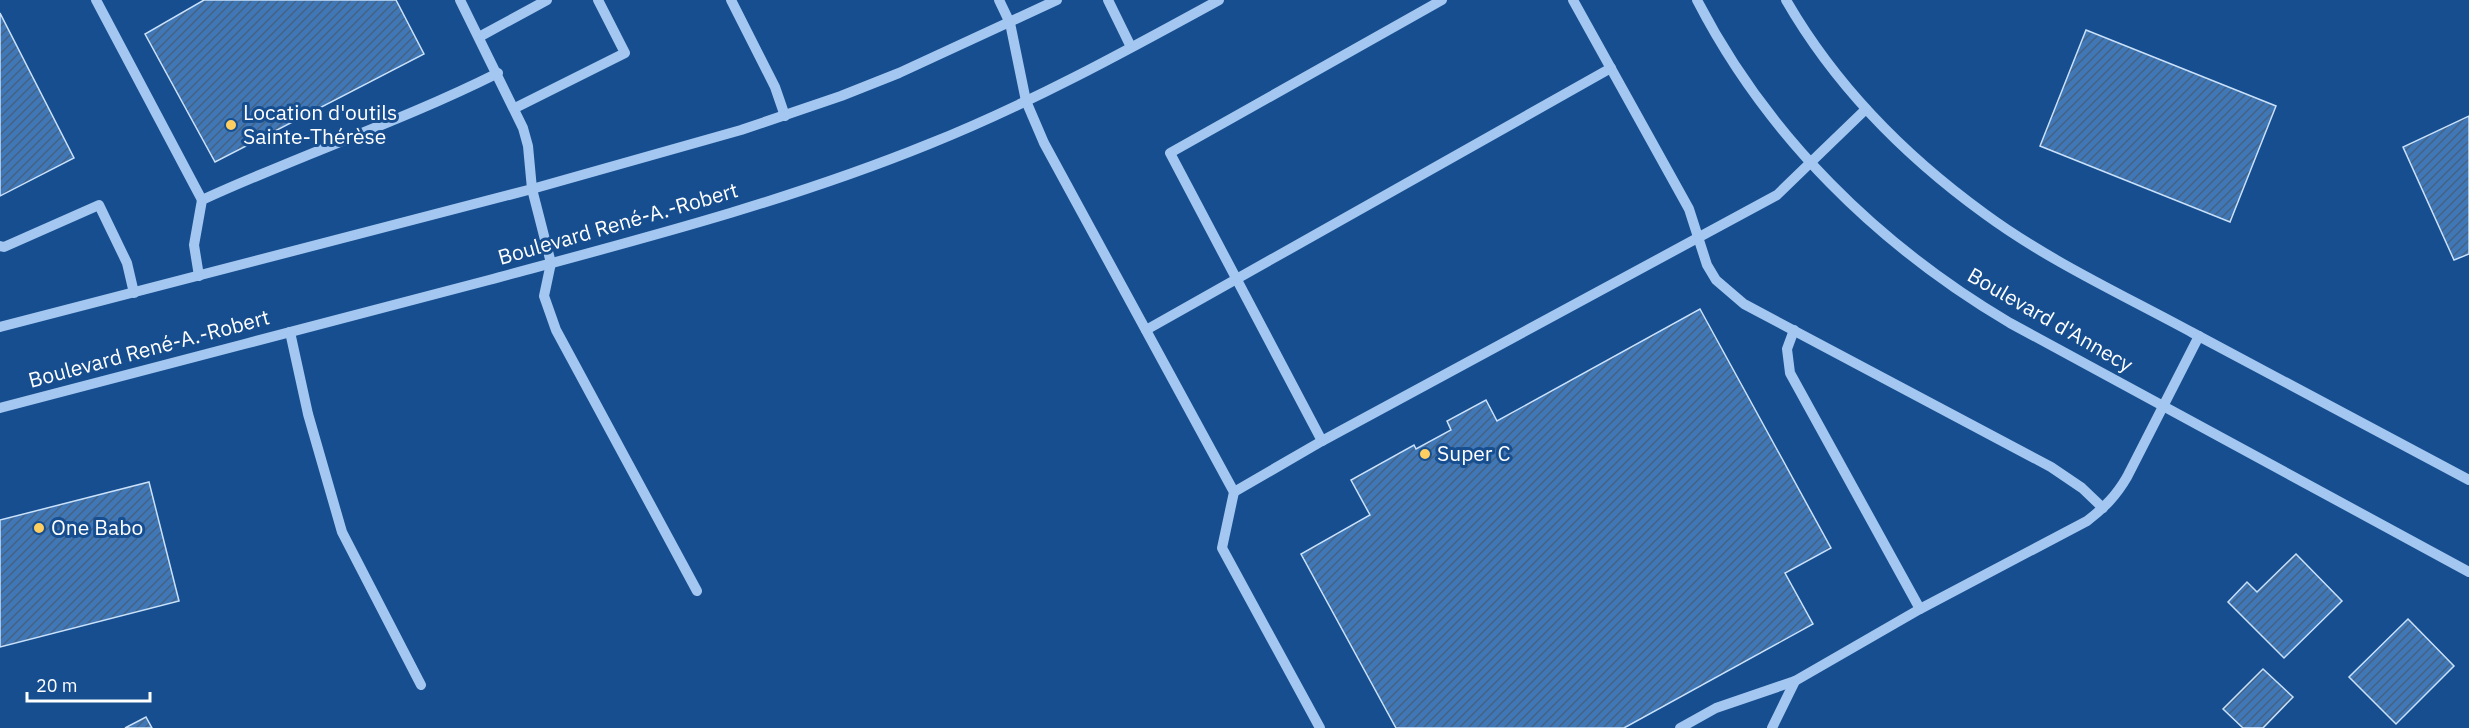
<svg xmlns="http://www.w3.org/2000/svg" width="2469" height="728" viewBox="0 0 2469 728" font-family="'IBM Plex Sans',sans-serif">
<defs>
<pattern id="building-hatch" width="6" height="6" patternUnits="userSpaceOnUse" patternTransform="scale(1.5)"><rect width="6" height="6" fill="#3f77b7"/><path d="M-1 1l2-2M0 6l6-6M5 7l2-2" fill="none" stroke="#466282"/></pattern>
</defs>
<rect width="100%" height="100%" fill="#174e8f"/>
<!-- building -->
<g fill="url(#building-hatch)" stroke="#c9e1fb" stroke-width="1.5">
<polygon points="204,0 396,0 424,54 215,162 145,34"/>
<polygon points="0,13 74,158 0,196"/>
<polygon points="2086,30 2276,106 2230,222 2040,146"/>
<polygon points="2469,116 2469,254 2454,260 2403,147"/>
<polygon points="1700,309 1831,548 1785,573 1813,624 1624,728 1396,728 1301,554 1370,515 1351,480 1414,445 1416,449 1451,430 1447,421 1486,400 1497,421"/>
<polygon points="149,482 179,601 0,647 0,520"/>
<polygon points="2296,554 2342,601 2284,658 2228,602 2247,582 2257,592"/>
<polygon points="2408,619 2454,666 2396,724 2349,677"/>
<polygon points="2263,669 2293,697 2263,728 2243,728 2223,709"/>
<polygon points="146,717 152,728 125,728"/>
</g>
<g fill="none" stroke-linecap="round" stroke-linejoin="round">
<!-- minor -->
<g stroke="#a3c7f0" stroke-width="10">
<polyline points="96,0 202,200"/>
<polyline points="460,0 523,128 528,146 532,189 551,263 544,296 556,330 697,591"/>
<polyline points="731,0 775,87 785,116"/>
<polyline points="999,0 1010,23 1026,101 1044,143 1234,492 1222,548 1320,728"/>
<polyline points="1108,0 1131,47"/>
<polyline points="1573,0 1689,209 1707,265 1716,280 1744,304 2051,467 2082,488 2103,508"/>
<path d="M1697 0C1767 136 1878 245 2010 323L2469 572"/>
<path d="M1786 0C1835 85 1905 156 1985 214 2049 261 2123 295 2193 333 2285 382 2377 431 2469 480"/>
<polyline points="479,37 547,0"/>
<polyline points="515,108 625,53 598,0"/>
<polyline points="0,246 4,247 99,205 127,263 134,293"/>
<path d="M199 276 194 245 202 200C300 155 402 121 498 73"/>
<polyline points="0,327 532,189 741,130 841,96 899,73 1057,0"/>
<polyline points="1146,330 1611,68"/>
<path d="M1794 330 1787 349 1790 373 1920 609 2087 521C2104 508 2116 496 2127 477L2199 336"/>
<polyline points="290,332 308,414 342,532 421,685"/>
<path d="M0 408C163 365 326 323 489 280 637 240 786 202 929 144 1029 104 1124 52 1219 0"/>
<polyline points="1322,441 1170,153 1442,0"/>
<polyline points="1234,492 1322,441 1777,195 1866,109"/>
<polyline points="1680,728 1716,708 1795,681"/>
<polyline points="1772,728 1795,681 1920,609"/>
</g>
</g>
<!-- markers -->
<g fill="#ffce61" stroke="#174e8f" stroke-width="2">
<circle cx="231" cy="125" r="6"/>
<circle cx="1425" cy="454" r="6"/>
<circle cx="39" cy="528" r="6"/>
</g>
<g text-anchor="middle" stroke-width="6" stroke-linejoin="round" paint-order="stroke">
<!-- poi labels -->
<g font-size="21" fill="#fff" stroke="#174e8f" text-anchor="start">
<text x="243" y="120">Location d'outils<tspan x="243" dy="24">Sainte-Thérèse</tspan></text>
<text x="1437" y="461">Super C</text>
<text x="51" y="535">One Babo</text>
</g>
<!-- street labels -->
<g font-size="21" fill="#fff" stroke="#174e8f">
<text transform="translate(618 224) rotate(-16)" y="7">Boulevard René-A.-Robert</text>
<text transform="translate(2050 320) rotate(30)" y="7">Boulevard d'Annecy</text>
<text transform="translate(149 349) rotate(-15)" y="7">Boulevard René-A.-Robert</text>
</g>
</g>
<!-- scale -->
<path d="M27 692v9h123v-9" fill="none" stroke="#ffffff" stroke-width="3"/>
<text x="36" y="692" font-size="18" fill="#ffffff" stroke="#174e8f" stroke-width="4.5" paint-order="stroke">20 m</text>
</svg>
